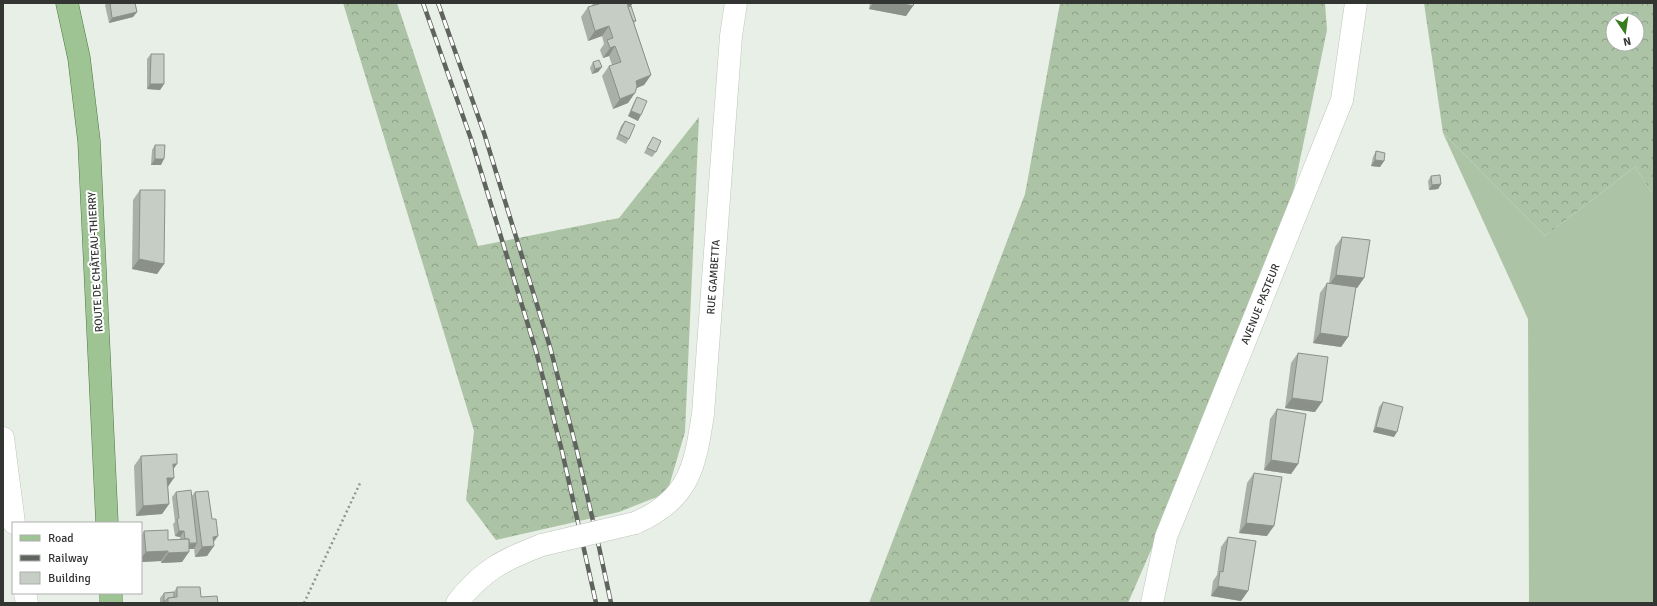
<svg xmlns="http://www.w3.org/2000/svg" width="1657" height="606" viewBox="0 0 1657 606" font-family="Signika,sans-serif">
<defs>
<pattern id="forest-crowns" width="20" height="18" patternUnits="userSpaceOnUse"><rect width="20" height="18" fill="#acc4a5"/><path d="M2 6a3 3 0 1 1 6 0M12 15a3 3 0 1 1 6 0" fill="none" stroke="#8da087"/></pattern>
</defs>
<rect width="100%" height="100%" fill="#e8efe6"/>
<!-- grass -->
<polygon fill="#acc4a5" points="1443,133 1545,236 1635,167 1654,196 1654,603 1529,603 1528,319"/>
<!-- forest -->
<g fill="url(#forest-crowns)" fill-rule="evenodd">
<polygon points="343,3 397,3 478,246 619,218 699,117 685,432 667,493 619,512 496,540 466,500 474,431"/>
<polygon points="1060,3 1325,3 1327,30 1281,251 1128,603 869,603 1025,194"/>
<path d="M1424 3H1654V196L1635 167 1545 236 1443 133ZM1613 20H1637V44H1613Z"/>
</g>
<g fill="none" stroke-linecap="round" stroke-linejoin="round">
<defs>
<g id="minor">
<polyline points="3,438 14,523"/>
<path d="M635 523C689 500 695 467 703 414L731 36 736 3"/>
<polyline points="25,593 27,603"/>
<path d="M457 603C482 570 505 559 542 545"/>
<polyline points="1152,603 1166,537 1342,100 1356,3"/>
</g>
<g id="major">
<polyline points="67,3 79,58 89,141 107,523"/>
<polyline points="111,593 111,603"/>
</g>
</defs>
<!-- minor casing -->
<use href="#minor" stroke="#bec6bc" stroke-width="23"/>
<!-- major casing -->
<use href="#major" stroke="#4f7844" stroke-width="23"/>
<!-- path -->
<polyline stroke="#90958f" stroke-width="2.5" stroke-dasharray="2 3" stroke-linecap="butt" points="304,603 361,481"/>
<!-- minor -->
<use href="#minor" stroke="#fff" stroke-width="22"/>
<!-- major -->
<use href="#major" stroke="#9fc494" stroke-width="22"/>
<defs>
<g id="rail">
<polyline points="423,3 471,139 536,351 562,451 596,603"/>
<polyline points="438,3 484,133 550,347 576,447 599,547 611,603"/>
</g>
</defs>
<!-- rail casing -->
<use href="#rail" stroke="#60645f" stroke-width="4.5"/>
<!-- rail -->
<use href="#rail" stroke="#fff" stroke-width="3" stroke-dasharray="9" stroke-linecap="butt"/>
<defs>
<polyline id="minor-bridge" points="542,545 635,523"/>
</defs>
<!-- minor-bridge casing -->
<use href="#minor-bridge" stroke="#bec6bc" stroke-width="23" stroke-linecap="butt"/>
<!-- minor-bridge -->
<use href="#minor-bridge" stroke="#fff" stroke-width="22"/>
</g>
<!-- wall -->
<g fill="#aab0a9">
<polygon points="107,3 135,3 137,12 133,17 109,23 105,5"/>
<polygon points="592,3 633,3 631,6 636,21 634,23 651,75 644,85 637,88 628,103 613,109 602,76 609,66 612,65 609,56 603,58 600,50 604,44 602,36 588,41 581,17 588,7 593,6"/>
<polygon points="870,3 914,3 906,16 869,9"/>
<polygon points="151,54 164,84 160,90 147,89 147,59"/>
<polygon points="593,62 602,67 598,72 592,74 590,68"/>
<polygon points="637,97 638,121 628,116 634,102"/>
<polygon points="625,121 629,139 626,144 616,139 621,126"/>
<polygon points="653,137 656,152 652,157 644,153 650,142"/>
<polygon points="155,145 161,165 151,165 152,150"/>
<polygon points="1376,151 1384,161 1380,167 1371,166 1373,157"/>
<polygon points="1431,176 1441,184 1438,189 1429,190 1428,181"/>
<polygon points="140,190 164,264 157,274 132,269 133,200"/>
<polygon points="1342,237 1364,278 1357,288 1355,288 1348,337 1341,347 1313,343 1320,293 1327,283 1329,283 1335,247"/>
<polygon points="1298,353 1315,412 1285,408 1291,363"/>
<polygon points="1383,402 1394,437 1373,432 1379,407"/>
<polygon points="1277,409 1298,464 1291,474 1264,470 1270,419"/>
<polygon points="141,456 174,469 168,487 169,504 162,514 136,516 134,466"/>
<polygon points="1254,473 1267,536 1239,533 1247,483"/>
<polygon points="176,492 191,497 195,492 213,543 207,556 195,557 194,548 189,549 182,562 161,563 161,561 141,562 141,536 144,531 168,540 180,539 180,537 175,536 173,524 175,522 172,497"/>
<polygon points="1228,537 1248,591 1241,601 1211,596 1213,581 1217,575 1221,547"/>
<polygon points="177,587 201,597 218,603 160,603 160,598 164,593 174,592"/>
</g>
<!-- shaded-wall -->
<g fill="#8b9089">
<polygon points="627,3 633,3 627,11"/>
<polygon points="873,3 899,3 913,6 906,16 869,9"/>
<polygon points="137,12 133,17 109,23 112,18"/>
<polygon points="609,26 602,36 588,41 595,31"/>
<polygon points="615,46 609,56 603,58 610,48"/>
<polygon points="602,67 598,72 592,74 595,69"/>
<polygon points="651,75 644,85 629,91 636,81"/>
<polygon points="150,84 164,84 160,90 147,89"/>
<polygon points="635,93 628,103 613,109 620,99"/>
<polygon points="631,111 641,115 638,121 628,116"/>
<polygon points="155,159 164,159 161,165 151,165"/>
<polygon points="1375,160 1384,161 1380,167 1371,166"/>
<polygon points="1441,184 1438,189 1429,190 1432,185"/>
<polygon points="139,259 164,264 157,274 132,269"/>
<polygon points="1336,275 1364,278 1357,288 1329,285"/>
<polygon points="1320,333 1348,337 1341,347 1313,343"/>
<polygon points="1292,398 1322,402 1315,412 1285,408"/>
<polygon points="1376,427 1397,432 1394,437 1373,432"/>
<polygon points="1271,460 1298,464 1291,474 1264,470"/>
<polygon points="173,464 177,464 170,474"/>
<polygon points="167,478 174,478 167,488"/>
<polygon points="169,504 162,514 136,516 143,506"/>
<polygon points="1246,523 1274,526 1267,536 1239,533"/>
<polygon points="179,531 184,531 180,537 175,536"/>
<polygon points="218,536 211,546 214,546 207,556 195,557 202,547 213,537"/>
<polygon points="197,543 194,549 182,549 186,544"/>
<polygon points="168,551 161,561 141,562 141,558 146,552"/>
<polygon points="189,552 182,562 161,563 168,553"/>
<polygon points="1218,586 1248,591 1241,601 1211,596"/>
</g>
<!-- building -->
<g fill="#c6cdc4" stroke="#8b9089">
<polygon points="110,3 135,3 137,12 112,18"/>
<polygon points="602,3 628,3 627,3 651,75 636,81 637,86 635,93 620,99 609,66 621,62 615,46 610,48 607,40 613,38 609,26 595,31 588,7"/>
<polygon points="899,3 914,3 913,6"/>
<polygon points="631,6 636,21 633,21 628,7"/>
<polygon points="151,54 164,54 164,84 150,84"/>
<polygon points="599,60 602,67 595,69 593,62"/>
<polygon points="637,97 647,101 641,115 631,111"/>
<polygon points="625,121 635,125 629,139 619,134"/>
<polygon points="653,137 661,141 656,152 647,148"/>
<polygon points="155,145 165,145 164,159 155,159"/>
<polygon points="1376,151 1385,153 1384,161 1375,160"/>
<polygon points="1440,175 1441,184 1432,185 1431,176"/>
<polygon points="140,190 165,190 164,264 139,259"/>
<polygon points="1342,237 1370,240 1364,278 1336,275"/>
<polygon points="1327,283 1356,287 1348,337 1320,333"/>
<polygon points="1298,353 1328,357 1322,402 1292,398"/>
<polygon points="1383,402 1403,407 1397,432 1376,427"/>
<polygon points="1277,409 1306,414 1298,464 1271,460"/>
<polygon points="177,454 177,464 173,464 174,478 167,478 169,504 143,506 141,456"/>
<polygon points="1254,473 1282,477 1274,526 1246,523"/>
<polygon points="191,490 197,543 189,543 189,539 185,539 184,531 179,531 177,519 179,518 176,492"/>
<polygon points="208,491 212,519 216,519 218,536 213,537 214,546 202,547 195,492"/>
<polygon points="168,530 168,540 189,539 189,552 168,553 168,551 146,552 144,531"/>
<polygon points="1228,537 1256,541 1248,591 1218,586 1220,571 1223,572"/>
<polygon points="177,587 200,587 201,597 217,596 218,603 168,603 168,598 177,597"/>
<polygon points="174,592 174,597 168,598 164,602 164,593"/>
</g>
<g text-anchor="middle" stroke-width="4" stroke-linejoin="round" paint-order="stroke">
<!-- street labels -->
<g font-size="11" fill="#323532" stroke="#fff">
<text transform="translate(95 262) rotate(-93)" y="4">ROUTE DE CHÂTEAU-THIERRY</text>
<text transform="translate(713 277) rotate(-86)" y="4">RUE GAMBETTA</text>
<text transform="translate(1260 304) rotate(-68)" y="4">AVENUE PASTEUR</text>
</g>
</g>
<!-- border -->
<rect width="1657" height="606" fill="none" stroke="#323532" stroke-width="8"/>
<!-- legend -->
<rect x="12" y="522" width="130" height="72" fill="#ffffff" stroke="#adaead"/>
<rect x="20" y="535" width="20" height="6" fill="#9fc494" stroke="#adaead"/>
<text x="48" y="542" font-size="12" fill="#323532">Road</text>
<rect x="20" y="555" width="20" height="6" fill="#60645f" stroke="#adaead"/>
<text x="48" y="562" font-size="12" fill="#323532">Railway</text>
<rect x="20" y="572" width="20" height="12" fill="#c6cdc4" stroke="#adaead"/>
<text x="48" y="582" font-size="12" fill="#323532">Building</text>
<!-- north arrow -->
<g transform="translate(1625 32) rotate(167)"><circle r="19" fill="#ffffff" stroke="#adaead"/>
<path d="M0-3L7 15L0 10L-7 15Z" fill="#377c1f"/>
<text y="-6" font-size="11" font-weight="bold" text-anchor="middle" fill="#323532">N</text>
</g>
</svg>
